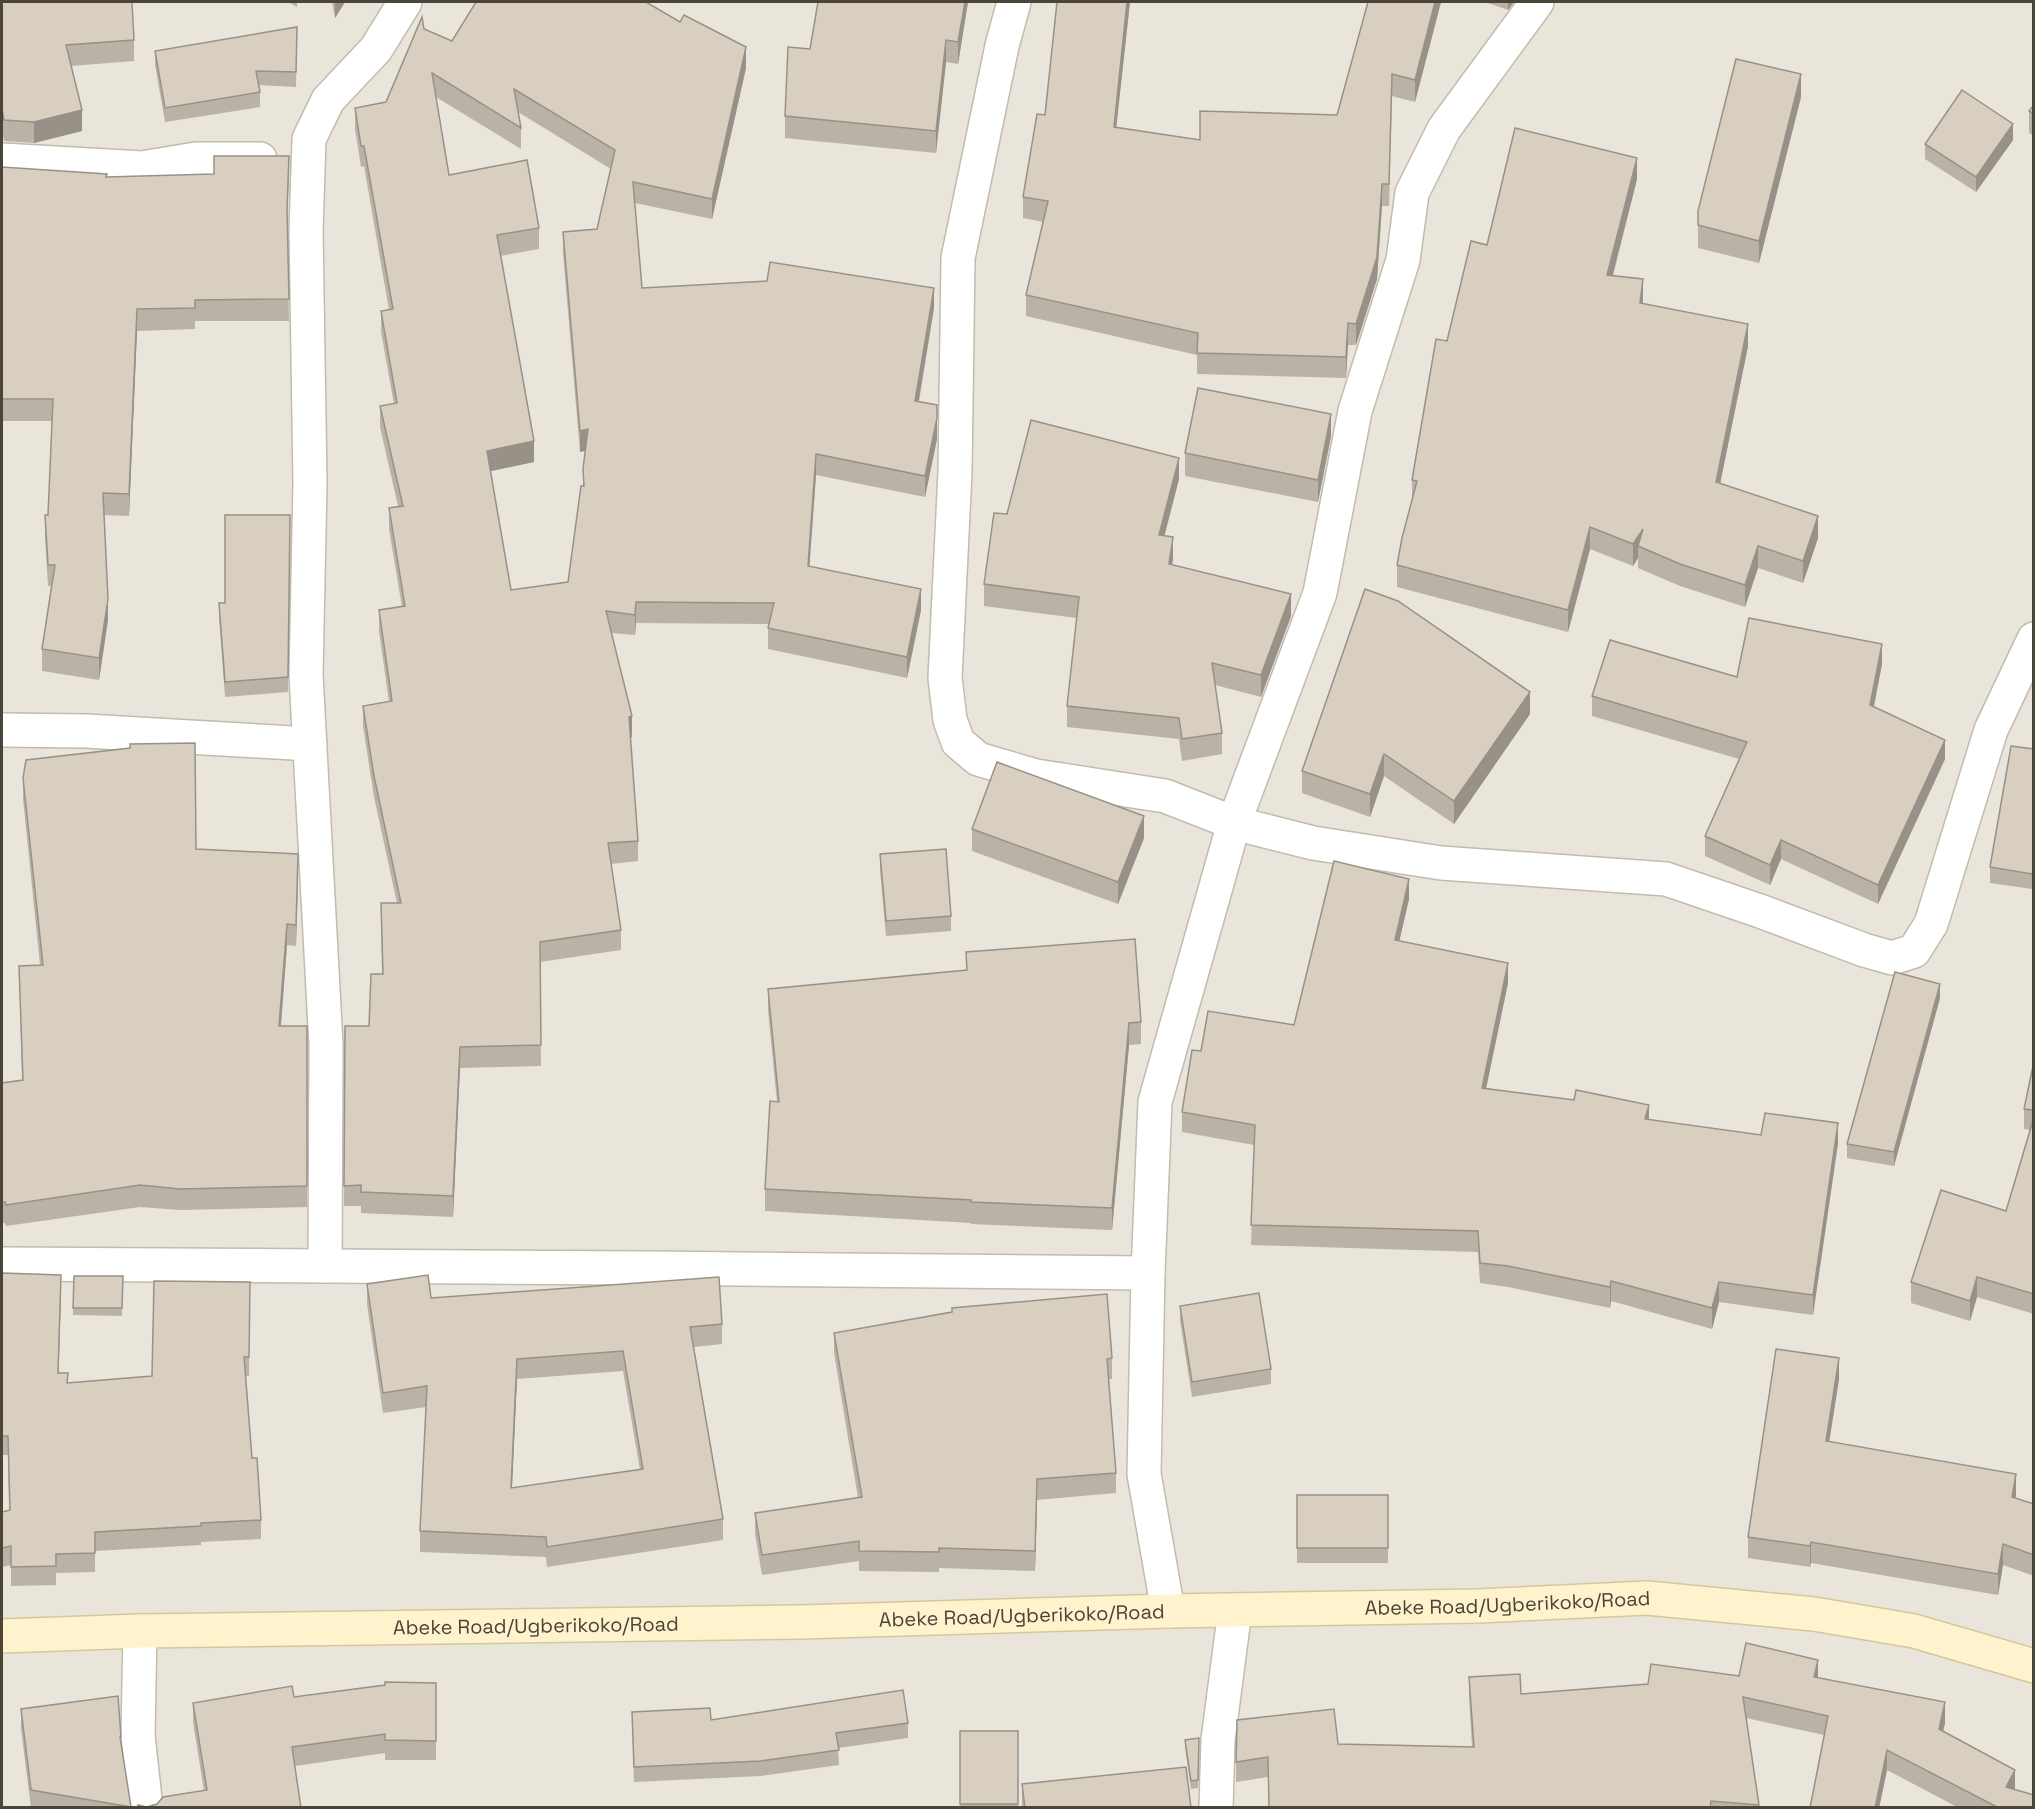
<svg xmlns="http://www.w3.org/2000/svg" width="2035" height="1809" viewBox="0 0 2035 1809" font-family="'Space Grotesk',sans-serif">
<rect width="100%" height="100%" fill="#f6f3ec"/>
<!-- residential -->
<rect fill="#eae5da" x="2" y="2" width="2031" height="1805"/>
<g fill="none" stroke-linecap="round" stroke-linejoin="round">
<defs>
<g id="street">
<polyline points="1014,2 1002,46 958,258 955,472 945,678 950,720 958,742 978,759 1036,776 1165,796 1234,823 1313,843 1441,863 1666,879 1760,911 1864,950 1892,958 1914,951 1931,924 1991,730 2034,639"/>
<polyline points="2,160 142,168 196,159 260,159"/>
<polyline points="2,730 86,731 310,744"/>
<polyline points="2,1264 648,1268 1148,1273"/>
<polyline points="325,1266 326,1045 306,675 310,483 306,230 309,139 328,100 376,49 405,2"/>
<polyline points="1168,1611 1144,1474 1148,1273 1155,1102 1234,823 1320,593 1355,411 1403,260 1412,193 1444,129 1537,2"/>
<polyline points="140,1631 138,1736 146,1808"/>
<polyline points="1216,1808 1218,1740 1235,1610"/>
</g>
<g id="secondary">
<path id="s1" d="M2 1636 140 1631 801 1622 1168 1611 1478 1606 1647 1598 1814 1614 1914 1631 2034 1666"/>
</g>
</defs>
<!-- street casing -->
<use href="#street" stroke="#c2bbae" stroke-width="36"/>
<!-- secondary casing -->
<use href="#secondary" stroke="#d6c79b" stroke-width="36"/>
<!-- street -->
<use href="#street" stroke="#fff" stroke-width="33"/>
<!-- secondary -->
<use href="#secondary" stroke="#fff3cd" stroke-width="33"/>
</g>
<!-- wall -->
<g fill="#bab2a6" fill-rule="evenodd">
<polygon points="2,2 134,40 134,61 71,66 82,131 34,143 4,141 2,129"/>
<polygon points="288,2 297,2 297,7"/>
<polygon points="332,2 345,2 335,18"/>
<polygon points="968,2 958,64 946,62 936,153 785,138 785,116 810,49"/>
<polygon points="1057,2 1130,2 1116,127 1200,140 1337,115 1441,2 1415,102 1392,96 1389,206 1382,206 1377,279 1356,345 1348,345 1346,378 1197,374 1197,355 1026,316 1026,295 1043,222 1023,218 1023,197 1045,115"/>
<polygon points="1485,2 1514,2 1508,10"/>
<polygon points="297,27 296,87 259,85 260,92 260,107 165,122 155,65 155,51"/>
<path d="M424 29 452 41 746 68 712 219 635 203 642 288 934 308 919 402 937 439 925 497 816 475 809 566 921 610 907 678 768 649V628L769 624 636 623 635 635 611 633 632 737H630L638 841V861L611 864 621 930V950L540 962 541 1066 460 1068 453 1217 361 1213V1206H344L345 1026H369L382 974 381 903H397L374 797 363 726V706L389 702 379 631V610L402 607 389 529V508L398 506 380 427V406L394 404 381 332V311L389 310 364 166 361 167 355 129V108L386 102ZM436 97 521 149V128L518 112 611 169 597 229 563 232V253L580 452 585 451 583 469V486L568 582 511 590 490 471 534 462 500 256 539 249V228L449 175Z"/>
<polygon points="1801,97 1759,263 1698,248 1698,211"/>
<polygon points="2034,105 2034,136 2029,133 2029,111"/>
<polygon points="2013,140 1976,192 1925,159 1925,144"/>
<polygon points="2,167 107,177 289,177 287,223 289,321 195,321 195,329 137,331 129,516 104,515 108,620 99,680 42,671 42,649 51,586 48,586 45,537 45,515 48,515 52,421 2,421"/>
<polygon points="1637,179 1613,276 1643,304 1748,346 1720,484 1818,538 1803,583 1758,568 1745,607 1680,586 1638,568 1638,558 1633,566 1590,549 1568,632 1397,587 1397,565 1412,501 1412,480 1447,341 1487,245"/>
<polygon points="1331,436 1318,502 1185,476 1185,453"/>
<polygon points="1179,479 1164,536 1173,559 1172,564 1291,616 1261,697 1215,685 1222,733 1222,754 1182,761 1179,739 1067,727 1067,706 1077,618 984,606 984,584 1007,514"/>
<polygon points="290,515 288,692 225,697 219,618 219,603 225,603"/>
<polygon points="1882,664 1874,707 1945,759 1878,904 1781,859 1770,885 1705,856 1705,836 1739,759 1592,716 1592,696 1737,677"/>
<polygon points="1530,714 1454,824 1384,776 1370,817 1302,793 1302,771"/>
<polygon points="2034,749 2034,880 2032,889 1990,883 1990,867"/>
<polygon points="23,778 196,849 298,875 296,946 287,945 281,1026 307,1026 307,1207 180,1210 140,1207 6,1226 5,1223 2,1223 2,1083 22,1080 19,966 40,965 23,799"/>
<polygon points="972,829 1144,838 1118,904 972,851"/>
<polygon points="880,854 951,916 951,931 886,936 880,870"/>
<polygon points="1409,899 1399,941 1508,983 1486,1088 1649,1120 1761,1135 1838,1143 1813,1315 1719,1302 1712,1329 1611,1301 1610,1308 1508,1287 1480,1283 1478,1252 1251,1245 1254,1145 1182,1132 1182,1112 1201,1051 1294,1025"/>
<polygon points="966,952 1141,1022 1141,1044 1129,1045 1112,1230 971,1224 971,1223 765,1211 765,1189 777,1102 768,1011 768,989 966,970"/>
<polygon points="1940,998 1894,1166 1847,1158 1847,1144"/>
<polygon points="2034,1061 2034,1314 1977,1297 1970,1321 1911,1303 1911,1282 2006,1211 2030,1130 2024,1129 2024,1109"/>
<polygon points="2,1273 61,1294 58,1373 68,1383 152,1376 250,1282 249,1376 246,1376 252,1458 261,1520 261,1539 201,1542 201,1545 95,1551 95,1572 56,1573 56,1585 11,1586 11,1565 2,1567 2,1512 9,1510 8,1455 2,1455"/>
<polygon points="74,1276 123,1276 122,1316 73,1315"/>
<path d="M367 1284 431 1298 722 1324V1344L694 1347 723 1519V1540L547 1567 546 1557 420 1552V1531L426 1407 383 1413 367 1304ZM623 1371 640 1470 512 1488 517 1379Z"/>
<polygon points="1180,1306 1271,1369 1271,1384 1192,1397 1180,1321"/>
<polygon points="834,1333 1112,1358 1112,1379 1109,1379 1116,1473 1116,1493 1037,1500 1035,1571 939,1568 939,1572 859,1571 859,1561 762,1575 755,1534 755,1513 858,1498 834,1353"/>
<polygon points="1839,1379 1829,1442 2016,1495 2015,1498 2034,1504 2034,1576 2003,1565 1998,1595 1811,1563 1810,1567 1748,1558 1748,1537"/>
<rect x="1297" y="1495" width="91" height="68"/>
<polygon points="1739,1676 1818,1678 1945,1723 1943,1731 2015,1790 2034,1808 1959,1808 1887,1770 1879,1808 1810,1808 1824,1735 1746,1718 1759,1808 1269,1808 1268,1777 1236,1782 1236,1762 1338,1744 1472,1747 1469,1698 1469,1677 1521,1694 1648,1684"/>
<polygon points="436,1683 436,1760 385,1760 385,1753 295,1766 147,1807 204,1791 193,1722 193,1703 294,1697 385,1685"/>
<polygon points="21,1709 121,1737 121,1747 131,1808 31,1808 21,1729"/>
<polygon points="632,1712 711,1720 908,1723 908,1738 838,1748 839,1765 761,1776 634,1782"/>
<rect x="960" y="1731" width="58" height="77"/>
<polygon points="1199,1738 1198,1788 1191,1789 1185,1747 1185,1740"/>
<polygon points="1022,1784 1191,1808 1022,1808"/>
</g>
<!-- shaded-wall -->
<g fill="#979187">
<polygon points="335,2 345,2 335,18"/>
<polygon points="965,2 968,2 958,64 958,42"/>
<polygon points="1127,2 1130,2 1114,148 1114,127"/>
<polygon points="1435,2 1441,2 1415,102 1415,80"/>
<polygon points="1508,2 1514,2 1508,10"/>
<polygon points="946,40 946,62 936,153 936,131"/>
<polygon points="746,47 746,68 712,219 712,199"/>
<polygon points="1801,74 1801,97 1759,263 1759,241"/>
<polygon points="82,110 82,131 34,143 34,122"/>
<polygon points="2013,124 2013,140 1976,192 1976,177"/>
<polygon points="1637,158 1637,179 1607,297 1607,275"/>
<polygon points="1382,184 1382,206 1377,279 1356,345 1356,324"/>
<polygon points="1643,279 1643,301 1640,325 1640,303"/>
<polygon points="934,288 934,308 915,422 915,401"/>
<polygon points="137,309 137,331 129,516 129,494"/>
<polygon points="1348,323 1348,345 1346,378 1346,357"/>
<polygon points="1748,324 1748,346 1716,504 1716,482"/>
<polygon points="937,405 937,439 925,497 925,476"/>
<polygon points="1331,414 1331,436 1318,502 1318,480"/>
<polygon points="588,429 588,450 580,452 580,431"/>
<polygon points="534,441 534,462 487,472 487,451"/>
<polygon points="816,454 816,475 808,587 808,566"/>
<polygon points="1179,458 1179,479 1159,557 1159,535"/>
<polygon points="1818,516 1818,538 1803,583 1803,561"/>
<polygon points="1590,527 1590,549 1568,632 1568,610"/>
<polygon points="1643,529 1638,546 1638,558 1633,566 1633,544"/>
<polygon points="1173,537 1173,559 1169,585 1169,564"/>
<polygon points="1758,546 1758,568 1745,607 1745,585"/>
<polygon points="921,589 921,610 907,678 907,657"/>
<polygon points="1291,594 1291,616 1261,697 1261,675"/>
<polygon points="108,599 108,620 99,680 99,658"/>
<polygon points="636,602 636,623 635,635 635,615"/>
<polygon points="1882,644 1882,664 1870,725 1870,705"/>
<polygon points="1530,692 1530,714 1454,824 1454,801"/>
<polygon points="632,716 632,737 629,738 629,717"/>
<polygon points="1945,740 1945,759 1878,904 1878,885"/>
<polygon points="1384,754 1384,776 1370,817 1370,794"/>
<polygon points="1144,816 1144,838 1118,904 1118,882"/>
<polygon points="1781,840 1781,859 1770,885 1770,865"/>
<polygon points="298,854 298,875 296,946 296,925"/>
<polygon points="2034,865 2034,880 2032,889 2032,874"/>
<polygon points="1409,879 1409,899 1395,960 1395,940"/>
<polygon points="287,924 287,945 279,1048 279,1026"/>
<polygon points="1508,963 1508,983 1482,1108 1482,1088"/>
<polygon points="1940,984 1940,998 1894,1166 1894,1152"/>
<polygon points="1129,1023 1129,1045 1112,1230 1112,1208"/>
<polygon points="460,1047 460,1068 453,1217 453,1196"/>
<polygon points="1649,1105 1649,1125 1645,1119"/>
<polygon points="1838,1123 1838,1143 1813,1315 1813,1295"/>
<polygon points="61,1275 61,1294 58,1392 58,1373"/>
<polygon points="1977,1277 1977,1297 1970,1321 1970,1301"/>
<polygon points="1611,1281 1611,1301 1610,1308 1610,1287"/>
<polygon points="1719,1282 1719,1302 1712,1329 1712,1308"/>
<polygon points="1839,1358 1839,1379 1826,1462 1826,1441"/>
<polygon points="517,1359 517,1379 511,1508 511,1488"/>
<polygon points="2016,1474 2016,1495 2012,1518 2012,1497"/>
<polygon points="1037,1479 1037,1500 1035,1571 1035,1551"/>
<polygon points="1811,1542 1811,1563 1810,1567 1810,1546"/>
<polygon points="2003,1544 2003,1565 1998,1595 1998,1574"/>
<polygon points="1818,1660 1818,1680 1814,1677"/>
<polygon points="1945,1702 1945,1723 1939,1749 1939,1729"/>
<polygon points="1887,1750 1887,1770 1879,1808 1875,1808"/>
<polygon points="2015,1770 2015,1790 2006,1787"/>
</g>
<!-- building -->
<g fill="#d8cfc1" stroke="#979187" stroke-width="1.5" fill-rule="evenodd">
<polygon points="2,2 132,2 134,40 66,45 82,110 34,122 4,120 2,108"/>
<path d="M476 2H646L680 22 684 15 746 47 712 199 633 182 642 288 767 281 770 262 934 288 915 401 937 405V418L925 476 816 454 808 566 921 589 907 657 768 628 774 603 636 602 635 615 606 611 632 716 629 717 638 841 608 843 621 930 540 942 541 1045 460 1047 453 1196 361 1192V1185L344 1186 345 1026H369L371 974H383L381 903H401L374 776 363 706 392 701 379 610 405 606 389 508 403 506 380 406 397 403 381 311 393 309 364 146H361L355 108 386 102 422 17 424 29 452 41ZM432 73 521 128 514 89 615 150 597 229 563 232 580 431 588 429 583 469 584 486H581L568 582 511 590 487 451 534 441 497 235 539 228 527 160 449 175Z"/>
<polygon points="818,2 965,2 958,42 946,40 936,131 785,116 788,47 810,49"/>
<polygon points="1057,2 1127,2 1114,127 1200,140 1200,111 1337,115 1368,2 1435,2 1415,80 1392,74 1389,184 1382,184 1377,257 1356,324 1348,323 1346,357 1197,353 1198,333 1026,295 1048,201 1023,197 1037,114 1045,115"/>
<polygon points="297,27 296,72 256,71 260,92 165,108 155,51"/>
<polygon points="1736,59 1801,74 1759,241 1698,225 1698,211"/>
<polygon points="1962,90 2013,124 1976,177 1925,144"/>
<polygon points="2034,105 2034,114 2029,111"/>
<polygon points="1515,128 1637,158 1607,275 1643,279 1640,303 1748,324 1716,482 1818,516 1803,561 1758,546 1745,585 1680,564 1638,546 1643,529 1633,544 1590,527 1568,610 1397,565 1402,538 1417,481 1412,480 1436,339 1447,341 1471,241 1487,245"/>
<polygon points="214,156 289,156 287,209 289,299 195,300 195,308 137,309 129,494 103,493 108,599 99,658 42,649 55,565 48,565 45,515 48,515 53,399 2,399 2,167 107,174 106,177 214,174"/>
<polygon points="1198,388 1331,414 1318,480 1185,453"/>
<polygon points="1031,420 1179,458 1159,535 1173,537 1169,564 1291,594 1261,675 1212,663 1222,733 1182,739 1179,718 1067,706 1079,597 984,584 994,513 1007,514"/>
<polygon points="225,515 290,515 288,677 225,682 219,603 225,603"/>
<polygon points="1365,589 1398,601 1530,692 1454,801 1384,754 1370,794 1302,771"/>
<polygon points="1749,618 1882,644 1870,705 1945,740 1878,885 1781,840 1770,865 1705,836 1747,742 1592,696 1610,640 1737,677"/>
<polygon points="195,743 196,849 298,854 296,925 287,924 279,1026 307,1026 307,1186 180,1189 140,1185 6,1205 5,1202 2,1202 2,1083 23,1080 19,966 43,965 23,778 26,760 130,748 130,744"/>
<polygon points="2011,746 2034,749 2034,865 2032,874 1990,867"/>
<polygon points="997,762 1144,816 1118,882 972,829"/>
<polygon points="946,849 951,916 886,921 880,854"/>
<polygon points="1334,861 1409,879 1395,940 1508,963 1482,1088 1574,1100 1576,1090 1649,1105 1645,1119 1761,1135 1765,1113 1838,1123 1813,1295 1719,1282 1712,1308 1611,1281 1610,1287 1508,1266 1480,1263 1478,1231 1251,1225 1255,1125 1182,1112 1192,1050 1201,1051 1208,1011 1294,1025"/>
<polygon points="1135,939 1141,1022 1129,1023 1112,1208 971,1202 971,1200 765,1189 770,1101 779,1102 768,989 967,970 966,952"/>
<polygon points="1895,972 1940,984 1894,1152 1847,1144"/>
<polygon points="2034,1061 2034,1110 2024,1109"/>
<polygon points="2034,1117 2034,1294 1977,1277 1970,1301 1911,1282 1941,1190 2006,1211"/>
<polygon points="2,1273 61,1275 58,1373 68,1373 67,1383 152,1376 154,1281 250,1282 249,1357 244,1357 252,1458 257,1458 261,1520 201,1523 201,1526 95,1532 95,1553 56,1554 56,1566 11,1567 11,1546 2,1548 2,1512 10,1510 8,1436 2,1436"/>
<path d="M428 1275 431 1298 719 1277 722 1324 690 1327 723 1519 547 1547 546 1537 420 1531 427 1386 383 1393 367 1284ZM623 1351 643 1469 511 1488 517 1359Z"/>
<polygon points="74,1276 123,1276 122,1308 73,1308"/>
<polygon points="1259,1293 1271,1369 1192,1382 1180,1306"/>
<polygon points="1107,1294 1112,1358 1107,1359 1116,1473 1037,1479 1035,1551 939,1548 939,1552 859,1551 859,1541 762,1555 755,1513 862,1497 834,1333 952,1312 952,1308"/>
<polygon points="1776,1349 1839,1358 1826,1441 2016,1474 2012,1497 2034,1504 2034,1555 2003,1544 1998,1574 1811,1542 1810,1546 1748,1537"/>
<rect x="1297" y="1495" width="91" height="53"/>
<polygon points="1746,1643 1818,1660 1814,1677 1945,1702 1939,1729 2015,1770 2006,1787 2034,1795 2034,1808 1999,1808 1887,1750 1875,1808 1810,1808 1828,1716 1743,1697 1759,1805 1711,1801 1710,1808 1269,1808 1268,1757 1236,1762 1237,1720 1334,1709 1338,1744 1474,1747 1469,1677 1520,1674 1521,1694 1648,1684 1651,1664 1739,1676"/>
<polygon points="385,1682 436,1683 436,1741 385,1740 385,1734 292,1747 301,1808 138,1808 138,1805 147,1807 157,1804 163,1797 207,1790 193,1703 292,1686 294,1697 385,1685"/>
<polygon points="903,1690 908,1723 836,1733 839,1750 761,1761 634,1767 632,1712 710,1708 711,1720"/>
<polygon points="118,1696 121,1737 120,1737 131,1807 31,1790 21,1709"/>
<rect x="960" y="1731" width="58" height="73"/>
<polygon points="1199,1738 1198,1780 1191,1781 1185,1740"/>
<polygon points="1186,1767 1191,1808 1025,1808 1022,1784"/>
</g>
<g text-anchor="middle" stroke-width="4.5" stroke-linejoin="round" paint-order="stroke">
<!-- street labels -->
<g font-size="20" fill="#4b4439" stroke="#fff">
<text dy="7" stroke="none"><textPath href="#s1" startOffset="1506">Abeke Road/Ugberikoko/Road</textPath></text>
<text dy="7" stroke="none"><textPath href="#s1" startOffset="1020">Abeke Road/Ugberikoko/Road</textPath></text>
<text dy="7" stroke="none"><textPath href="#s1" startOffset="534">Abeke Road/Ugberikoko/Road</textPath></text>
</g>
</g>
<!-- border -->
<rect width="2035" height="1809" fill="none" stroke="#4b4439" stroke-width="6"/>
</svg>
